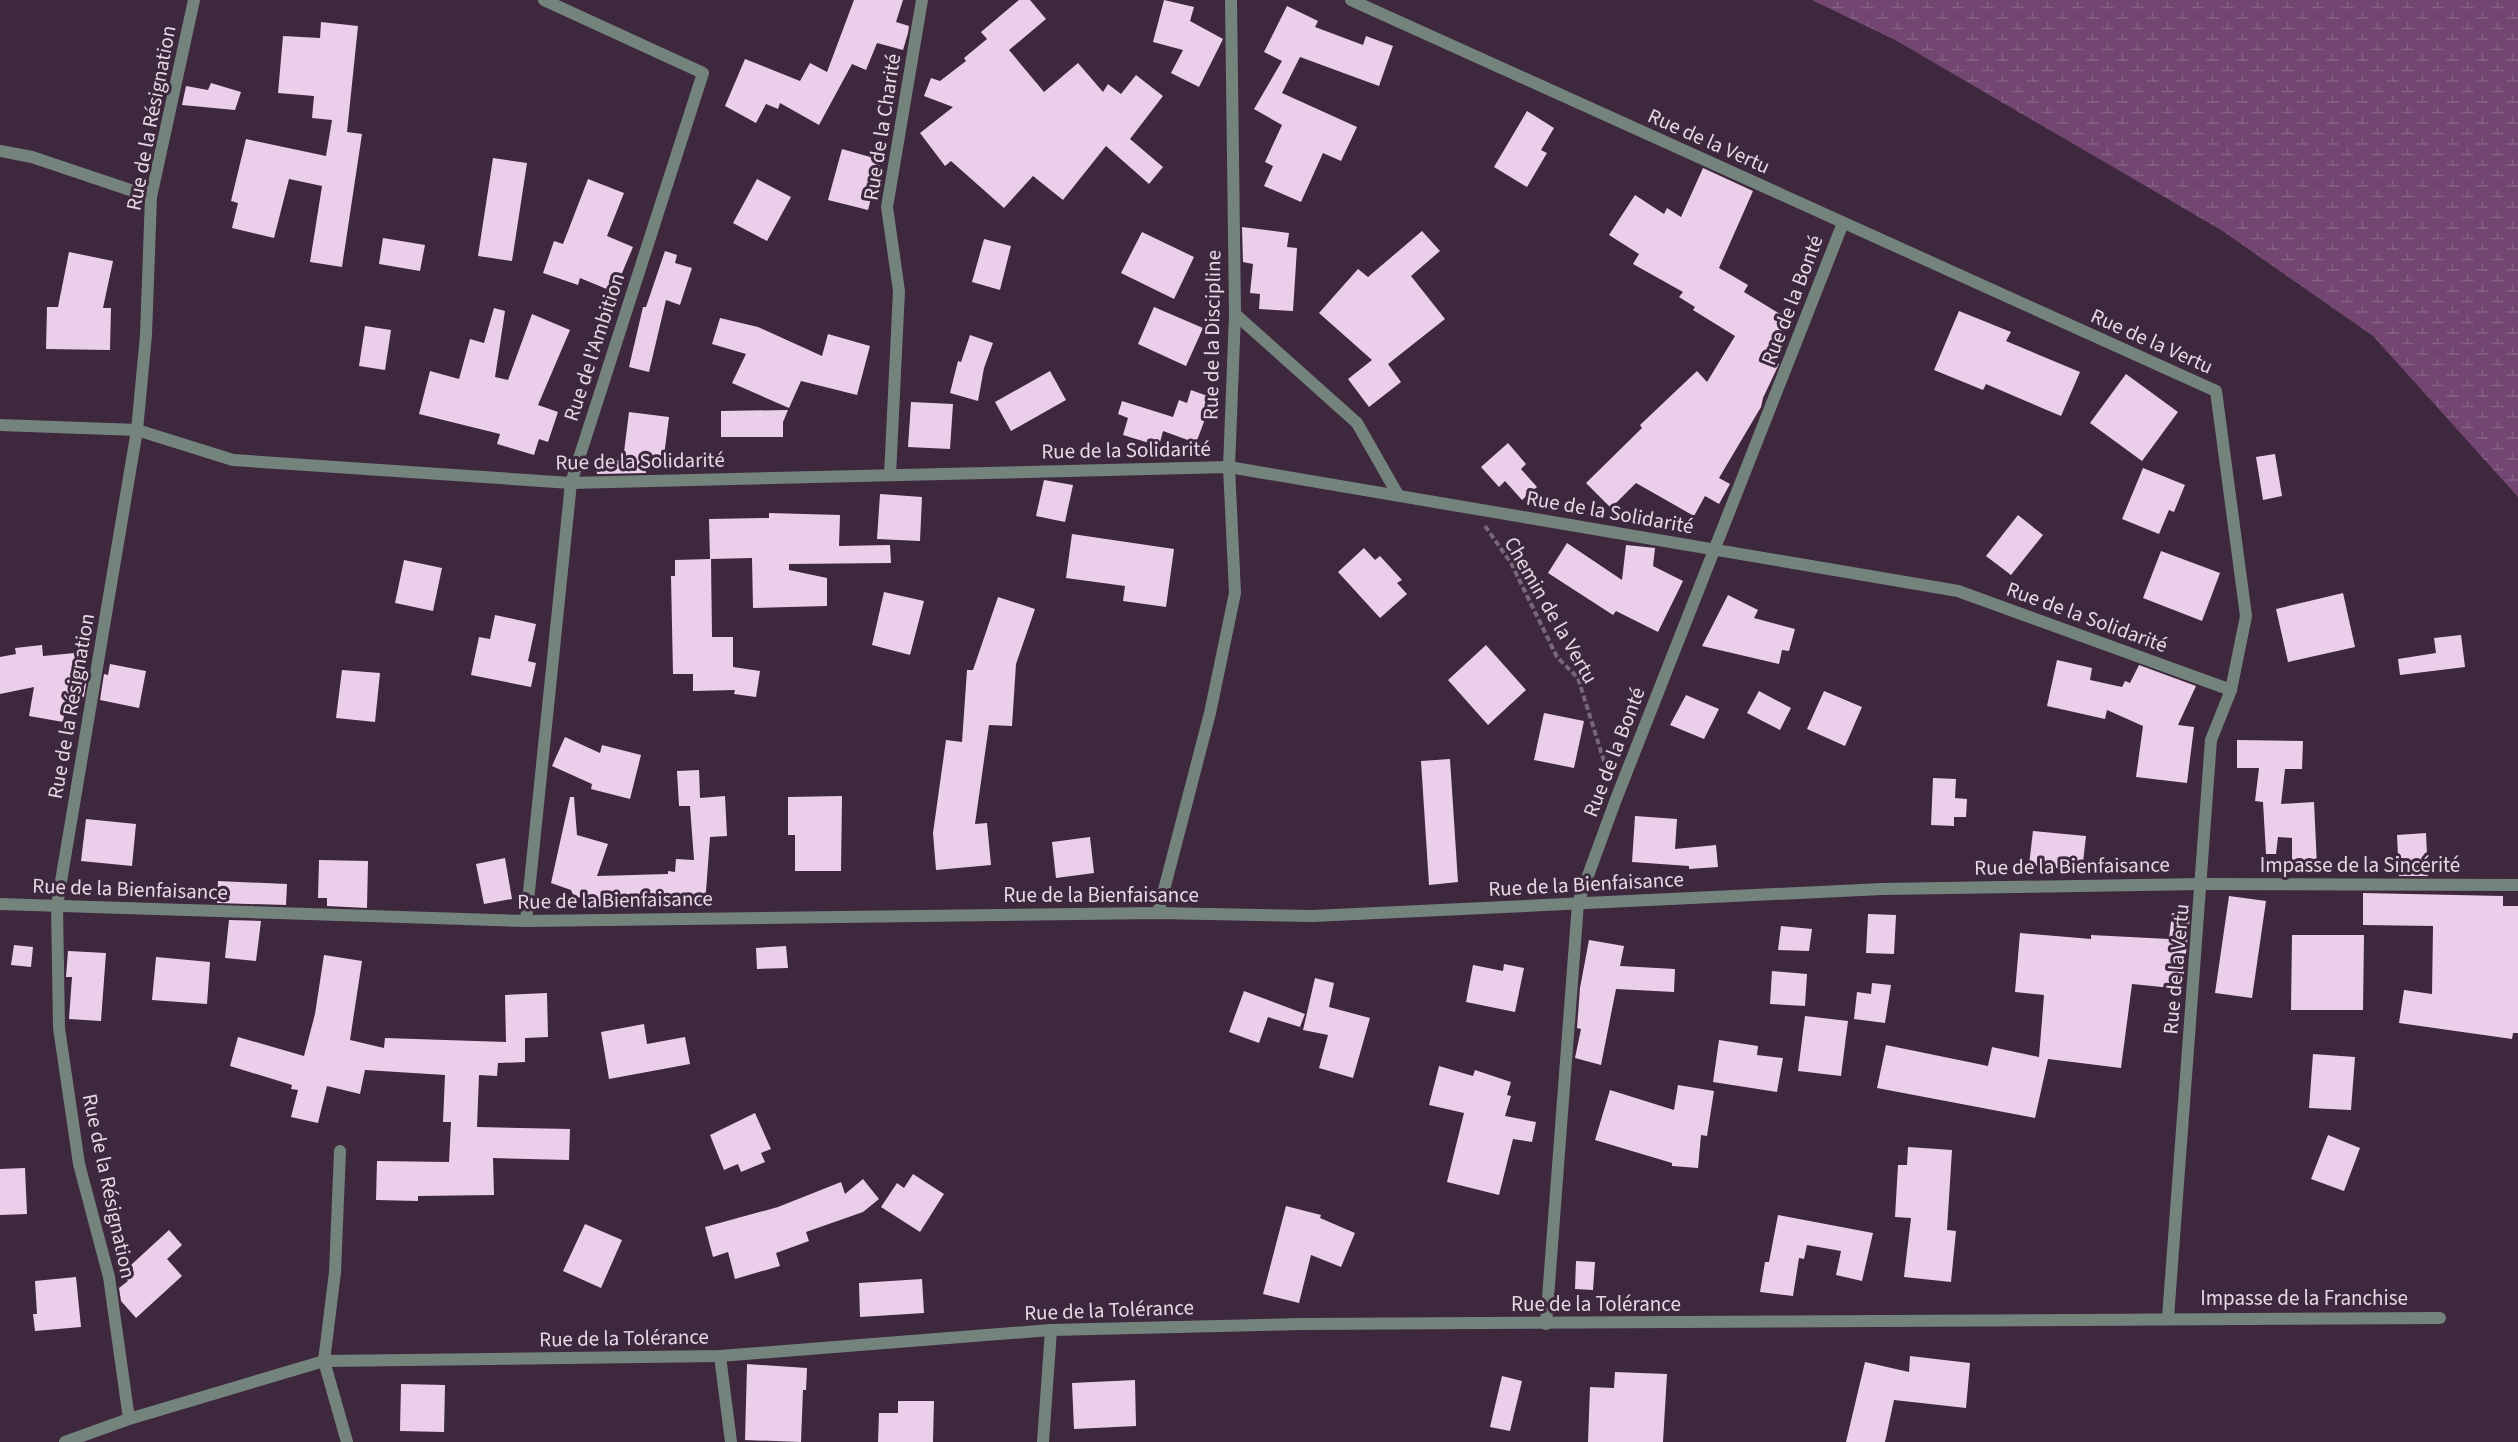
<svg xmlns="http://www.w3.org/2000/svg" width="2518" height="1442" viewBox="0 0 2518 1442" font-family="'Source Sans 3',sans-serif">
<defs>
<pattern id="wetland-marsh" width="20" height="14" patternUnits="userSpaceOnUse" patternTransform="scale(1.5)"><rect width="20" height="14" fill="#724671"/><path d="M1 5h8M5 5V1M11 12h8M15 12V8" fill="none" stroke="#866085"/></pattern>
</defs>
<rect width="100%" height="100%" fill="#3d283d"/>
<!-- wetland -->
<polygon fill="url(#wetland-marsh)" points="1812,0 2518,0 2518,497 2373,336 2221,230 1895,40"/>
<!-- building -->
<g fill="#ebcfea">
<polygon points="854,0 903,0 896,22 909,26 908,33 903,50 877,43 866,70 852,64 819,125 780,103 778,109 766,104 756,123 725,106 745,59 800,81 810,63 827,72"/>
<polygon points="1019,0 1030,0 1046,19 1009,50 1044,92 1078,63 1103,92 1108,84 1121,94 1136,75 1163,96 1130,139 1163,167 1149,184 1106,146 1063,200 1033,176 1004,208 951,161 945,166 920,133 953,107 924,96 931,78 940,81 966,61 964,58 987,39 981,32"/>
<polygon points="1164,0 1194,7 1190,21 1223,39 1199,87 1171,73 1183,50 1153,42"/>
<polygon points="1287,6 1318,21 1315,27 1363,45 1366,36 1393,46 1379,86 1300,57 1282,93 1357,127 1341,161 1323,153 1301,202 1264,186 1273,166 1265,162 1282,125 1254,109 1282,61 1264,52"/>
<polygon points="321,22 358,26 347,132 362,134 342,267 310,262 322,186 289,179 274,238 232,228 238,203 231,201 246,139 326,156 332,120 312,118 314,96 278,93 283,36 320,38"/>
<polygon points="211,83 241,92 235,110 182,105 186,86 208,90"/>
<polygon points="1527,111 1554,128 1541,150 1547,153 1527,187 1494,167"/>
<polygon points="842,149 881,160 868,210 828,200"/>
<polygon points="493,158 527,163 512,261 478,256"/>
<polygon points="1703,168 1753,191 1719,268 1748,285 1744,292 1790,320 1767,357 1779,364 1763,398 1761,407 1719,478 1730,484 1719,504 1705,496 1694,516 1636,483 1611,508 1586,483 1642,428 1640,425 1697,371 1707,382 1735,336 1693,310 1695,307 1679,297 1683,292 1633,264 1639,254 1609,235 1635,195 1664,214 1667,208 1681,217"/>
<polygon points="588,179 624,193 607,236 633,247 614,292 580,278 578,285 543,273 554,241 563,244"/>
<polygon points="757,179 791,197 767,241 733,223"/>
<polygon points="1242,227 1289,233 1287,247 1297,248 1293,311 1259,309 1260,294 1250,293 1253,264 1243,262"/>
<polygon points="1422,231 1440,251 1411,276 1445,319 1388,364 1401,382 1369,407 1348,379 1372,360 1319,313 1358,269 1368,277"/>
<polygon points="1142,232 1194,257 1174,299 1121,273"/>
<polygon points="383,238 425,245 420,271 379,264"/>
<polygon points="984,239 1011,246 1000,290 972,282"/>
<polygon points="665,251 677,255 675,263 692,268 680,305 666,300 649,372 629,367 643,307 646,307"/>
<polygon points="69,252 113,261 103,308 111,308 110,350 46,349 47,307 58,307"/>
<polygon points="1154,307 1203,328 1186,366 1138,344"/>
<polygon points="494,308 505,311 495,377 508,380 532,314 570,330 538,405 558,412 548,442 539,439 534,455 497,444 500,434 419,414 430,371 459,379 470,339 484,343"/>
<polygon points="1959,311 2011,332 2006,341 2080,372 2061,416 1986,384 1983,390 1934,370"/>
<polygon points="720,318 758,327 822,356 828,334 870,346 857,395 801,381 789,408 732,383 746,354 712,344"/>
<polygon points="365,326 391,330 385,370 359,366"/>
<polygon points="970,335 993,343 984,368 978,401 950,393 958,361 961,362"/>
<polygon points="1050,371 1066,400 1011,431 995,402"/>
<polygon points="2126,374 2178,412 2142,461 2090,423"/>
<polygon points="1191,390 1213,398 1196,443 1163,431 1159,446 1123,435 1128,418 1118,414 1122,401 1173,417 1179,400 1187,403"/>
<polygon points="911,402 953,404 950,449 908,447"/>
<polygon points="788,410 783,422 783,437 721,437 721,411"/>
<polygon points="629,412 669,417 663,464 646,462 646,473 597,474 596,461 623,460"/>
<polygon points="1508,443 1526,464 1521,469 1537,487 1522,500 1505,481 1499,487 1481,467"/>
<polygon points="2275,454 2282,496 2263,500 2256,457"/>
<polygon points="2143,468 2185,485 2174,512 2169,510 2159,534 2122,519"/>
<polygon points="1044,480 1073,485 1065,522 1036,516"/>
<polygon points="880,494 922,497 920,541 877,539"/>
<polygon points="769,513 840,515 839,546 890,545 891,563 789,564 789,570 827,578 827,606 753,608 752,558 711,559 712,637 733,637 733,667 760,671 756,697 734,694 735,690 693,691 693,674 673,674 671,576 675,576 675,560 710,559 709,519 769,518"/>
<polygon points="2018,515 2043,535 2011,575 1986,556"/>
<polygon points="1072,534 1174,549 1166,607 1123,601 1125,586 1066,578"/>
<polygon points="1567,543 1622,580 1626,545 1655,548 1653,566 1683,581 1658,632 1616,611 1613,615 1548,573"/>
<polygon points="1364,548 1375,560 1380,556 1402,580 1397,583 1407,594 1380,618 1338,572"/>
<polygon points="2161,551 2220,573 2202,621 2143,598"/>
<polygon points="404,560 442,568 433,611 395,603"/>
<polygon points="884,592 924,601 910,655 872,645"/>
<polygon points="2343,593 2355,647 2288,662 2276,609"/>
<polygon points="1728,595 1758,610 1754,618 1795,629 1789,651 1782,650 1779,664 1702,646"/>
<polygon points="998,597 1035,609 1016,664 1012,726 989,725 975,824 987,823 991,865 936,870 933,833 946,740 962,742 967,670 973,670"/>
<polygon points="495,615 536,624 528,661 536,663 531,687 471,675 479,637 490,639"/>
<polygon points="2461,635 2465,667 2400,675 2398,659 2436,653 2434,638"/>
<polygon points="42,645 43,656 75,653 76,669 88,671 84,697 67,694 63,722 29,716 34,687 0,694 0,657 16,654 15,648"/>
<polygon points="1486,645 1526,690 1488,725 1448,680"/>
<polygon points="2057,660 2092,668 2090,680 2122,687 2125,681 2130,683 2139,665 2196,686 2178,725 2194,727 2187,783 2136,777 2143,726 2107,710 2105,719 2047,706"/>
<polygon points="110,664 146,671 139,708 100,700 104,674 108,675"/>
<polygon points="342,670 380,673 375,722 336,718"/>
<polygon points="1759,691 1791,708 1780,730 1747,713"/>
<polygon points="1824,691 1862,707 1845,746 1807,729"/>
<polygon points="1686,695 1719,709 1704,739 1670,725"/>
<polygon points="1544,713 1584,721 1574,768 1534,760"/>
<polygon points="565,737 600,753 602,745 641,755 630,799 591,789 592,784 552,766"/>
<polygon points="2237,740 2303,741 2302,769 2285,769 2281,804 2314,802 2317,866 2292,867 2292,838 2278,837 2276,854 2266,854 2263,802 2255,801 2259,768 2237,768"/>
<polygon points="1450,759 1458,882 1429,885 1421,761"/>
<polygon points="699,770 700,798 725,796 727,836 710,837 705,905 665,902 666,895 625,899 624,908 595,906 596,899 574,897 571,890 551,883 570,797 574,797 577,835 608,844 597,876 668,874 668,871 675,872 676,859 694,860 690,806 679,806 677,771"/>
<polygon points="1933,778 1956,779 1955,798 1967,799 1966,817 1954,817 1954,826 1931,825"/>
<polygon points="842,796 841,871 795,871 795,835 788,835 788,797"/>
<polygon points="1635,816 1677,819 1675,849 1716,845 1718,867 1689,869 1689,866 1632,862"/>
<polygon points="86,819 136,824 132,866 81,861"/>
<polygon points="2033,831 2086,836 2082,871 2029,865"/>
<polygon points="2426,833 2428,876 2399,876 2397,835"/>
<polygon points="1090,837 1094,873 1056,878 1052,842"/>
<polygon points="505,858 512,899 484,904 476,864"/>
<polygon points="319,860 368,861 367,908 327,906 327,898 318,898"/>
<polygon points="218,881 287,884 286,905 217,903"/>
<polygon points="2363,893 2503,896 2503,906 2518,906 2518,1033 2513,1033 2512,1039 2399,1023 2404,990 2432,994 2433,926 2363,925"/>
<polygon points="2229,896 2266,901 2252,998 2215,993"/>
<polygon points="2172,913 2190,916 2182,989 2132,984 2121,1068 2048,1059 2035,1118 1877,1088 1886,1045 1988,1066 1992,1047 2039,1057 2044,995 2015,992 2020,933 2091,939 2091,935 2169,939"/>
<polygon points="1868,914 1896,915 1894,954 1866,953"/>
<polygon points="229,920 261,921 256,961 225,958"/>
<polygon points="1781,926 1812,929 1809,951 1778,950"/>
<polygon points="2292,935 2364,935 2363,1010 2291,1010"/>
<polygon points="1589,940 1624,946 1620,966 1675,969 1674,992 1616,989 1601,1065 1575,1058 1581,1029 1577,1028 1580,988"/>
<polygon points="14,945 33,947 31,967 11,965"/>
<polygon points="786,946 788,968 757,969 756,948"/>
<polygon points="68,951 106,953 101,1021 69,1019 72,977 66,977"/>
<polygon points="324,955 362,961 350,1040 384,1048 385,1038 506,1042 505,995 547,993 548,1037 525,1038 525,1062 498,1063 497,1076 479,1075 477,1127 570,1129 569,1160 493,1158 494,1195 418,1196 418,1201 376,1200 377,1161 449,1162 451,1122 443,1122 445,1075 365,1070 360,1094 327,1086 318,1123 291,1117 298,1090 291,1089 292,1085 230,1066 238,1037 304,1056 315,1014"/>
<polygon points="156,957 210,962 207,1004 152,1000"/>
<polygon points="1504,964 1524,968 1515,1012 1466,1002 1473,965 1503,971"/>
<polygon points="1772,971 1807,974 1805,1006 1770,1004"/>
<polygon points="1315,978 1334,983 1329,1007 1370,1018 1353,1078 1319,1068 1328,1035 1303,1030"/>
<polygon points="1872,983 1891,985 1885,1023 1854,1019 1857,992 1871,994"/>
<polygon points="1244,991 1305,1014 1300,1027 1268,1017 1259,1043 1229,1032"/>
<polygon points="1805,1016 1848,1021 1841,1076 1798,1071"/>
<polygon points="644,1024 647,1044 685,1037 690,1064 609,1079 601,1032"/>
<polygon points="1719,1040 1758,1046 1757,1055 1783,1058 1777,1092 1713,1082"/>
<polygon points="2313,1054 2355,1057 2351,1110 2309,1108"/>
<polygon points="1439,1066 1473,1076 1475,1070 1511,1082 1507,1095 1511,1096 1505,1116 1536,1122 1532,1142 1513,1139 1499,1195 1447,1182 1464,1113 1429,1105"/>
<polygon points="1678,1085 1714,1091 1707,1136 1701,1135 1698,1168 1672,1166 1672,1163 1595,1140 1610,1090 1674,1110"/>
<polygon points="755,1113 771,1149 761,1153 765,1162 741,1172 738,1164 724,1170 710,1135"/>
<polygon points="2328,1135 2360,1148 2344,1191 2311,1179"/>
<polygon points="1908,1147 1952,1150 1947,1230 1956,1231 1951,1282 1904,1277 1911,1218 1895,1217 1898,1165 1907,1165"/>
<polygon points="25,1168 27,1214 0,1215 0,1169"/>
<polygon points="913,1174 944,1194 920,1232 881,1207 897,1183 904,1188"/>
<polygon points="863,1179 879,1199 863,1212 806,1232 809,1241 776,1253 780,1266 735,1279 728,1252 713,1257 705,1227 778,1207 841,1182 845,1194"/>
<polygon points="1286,1206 1321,1215 1320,1218 1355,1233 1341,1267 1311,1255 1299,1303 1263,1294"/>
<polygon points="1778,1215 1873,1233 1862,1281 1836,1275 1841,1251 1807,1245 1804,1259 1799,1258 1793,1296 1760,1292 1765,1262 1769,1262"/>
<polygon points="585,1224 622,1240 601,1288 563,1271"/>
<polygon points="169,1230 182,1245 167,1259 182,1276 136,1318 121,1301 119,1288 128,1281 124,1277 133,1268 131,1265"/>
<polygon points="1576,1261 1595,1262 1593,1290 1575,1289"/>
<polygon points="76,1277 81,1327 35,1331 33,1314 37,1314 35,1281"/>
<polygon points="922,1279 924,1313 860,1317 859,1283"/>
<polygon points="1910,1356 1970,1363 1966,1408 1894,1400 1885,1442 1846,1442 1865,1362 1909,1372"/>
<polygon points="747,1364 807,1368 806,1390 803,1390 801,1442 745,1440"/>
<polygon points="1615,1372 1667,1374 1663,1442 1588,1442 1590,1387 1614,1388"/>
<polygon points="1502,1376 1522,1381 1510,1431 1490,1427"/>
<polygon points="1135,1380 1136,1426 1074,1429 1072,1383"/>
<polygon points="401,1384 445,1385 444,1432 400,1431"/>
<polygon points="898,1401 934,1401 933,1442 878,1442 879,1413 898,1413"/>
</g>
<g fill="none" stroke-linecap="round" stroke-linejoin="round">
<!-- path -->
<polyline stroke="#796678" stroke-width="4" stroke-dasharray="6 3" stroke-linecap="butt" points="1485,526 1511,563 1557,657 1578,678 1608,774"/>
<!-- street -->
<g stroke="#74847d" stroke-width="12">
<polyline points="1351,0 2216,391 2246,616 2231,690 2211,740 2168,1318"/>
<polyline points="0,151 32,157 151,197"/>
<polyline points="1235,314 1357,423 1398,495"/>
<polyline points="0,425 137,430 233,460 571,483 1229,467 1958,591 2231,690"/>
<polyline points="890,475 899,291 887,207 922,0"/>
<polyline points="0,904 526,921 1158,913 1313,916 1882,889 2202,884 2518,885"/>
<polyline points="1158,913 1210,713 1235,593 1229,467 1235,314 1231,0"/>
<polyline points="526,921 571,483 703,73 544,0"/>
<polyline points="340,1151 335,1272 324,1361 347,1442"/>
<polyline points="1546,1324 1578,903 1616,799 1843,223"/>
<polyline points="720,1356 731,1442"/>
<polyline points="129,1419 109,1277 79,1164 59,1028 57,905 137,430 146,335 151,197 194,0"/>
<polyline points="65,1442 129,1419 324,1361 720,1356 1051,1330 1302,1324 2440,1318"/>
<polyline points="1043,1442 1051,1330"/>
</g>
</g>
<g text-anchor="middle" stroke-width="6" stroke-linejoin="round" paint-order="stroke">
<!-- street labels -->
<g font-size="21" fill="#e7d8e6" stroke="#3d283d">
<text transform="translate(151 118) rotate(-79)" y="7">Rue de la Résignation</text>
<text transform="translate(882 127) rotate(-81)" y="7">Rue de la Charité</text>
<text transform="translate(1709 141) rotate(24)" y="7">Rue de la Vertu</text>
<text transform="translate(1792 300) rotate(-69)" y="7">Rue de la Bonté</text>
<text transform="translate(1212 335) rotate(-89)" y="7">Rue de la Discipline</text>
<text transform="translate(2152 341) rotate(24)" y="7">Rue de la Vertu</text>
<text transform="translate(594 347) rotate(-72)" y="7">Rue de l'Ambition</text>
<text transform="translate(1126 450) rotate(-1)" y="7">Rue de la Solidarité</text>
<text transform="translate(640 461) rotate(-1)" y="7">Rue de la Solidarité</text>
<text transform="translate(1610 512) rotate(10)" y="7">Rue de la Solidarité</text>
<text transform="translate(1551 610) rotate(60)" y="7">Chemin de la Vertu</text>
<text transform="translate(2087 617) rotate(20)" y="7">Rue de la Solidarité</text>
<text transform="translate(71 706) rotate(-80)" y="7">Rue de la Résignation</text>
<text transform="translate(1614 752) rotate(-69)" y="7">Rue de la Bonté</text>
<text x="2360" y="872">Impasse de la Sincérité</text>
<text transform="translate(2072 866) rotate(-1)" y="7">Rue de la Bienfaisance</text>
<text transform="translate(1586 884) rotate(-3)" y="7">Rue de la Bienfaisance</text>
<text transform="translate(130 889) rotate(2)" y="7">Rue de la Bienfaisance</text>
<text x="1101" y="902">Rue de la Bienfaisance</text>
<text transform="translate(615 900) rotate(-1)" y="7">Rue de la Bienfaisance</text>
<text transform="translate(2176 969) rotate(-85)" y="7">Rue de la Vertu</text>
<text transform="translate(109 1186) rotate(78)" y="7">Rue de la Résignation</text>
<text x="2304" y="1305">Impasse de la Franchise</text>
<text x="1596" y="1311">Rue de la Tolérance</text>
<text transform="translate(1109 1310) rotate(-2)" y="7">Rue de la Tolérance</text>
<text transform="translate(624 1338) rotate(-1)" y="7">Rue de la Tolérance</text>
</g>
</g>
</svg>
